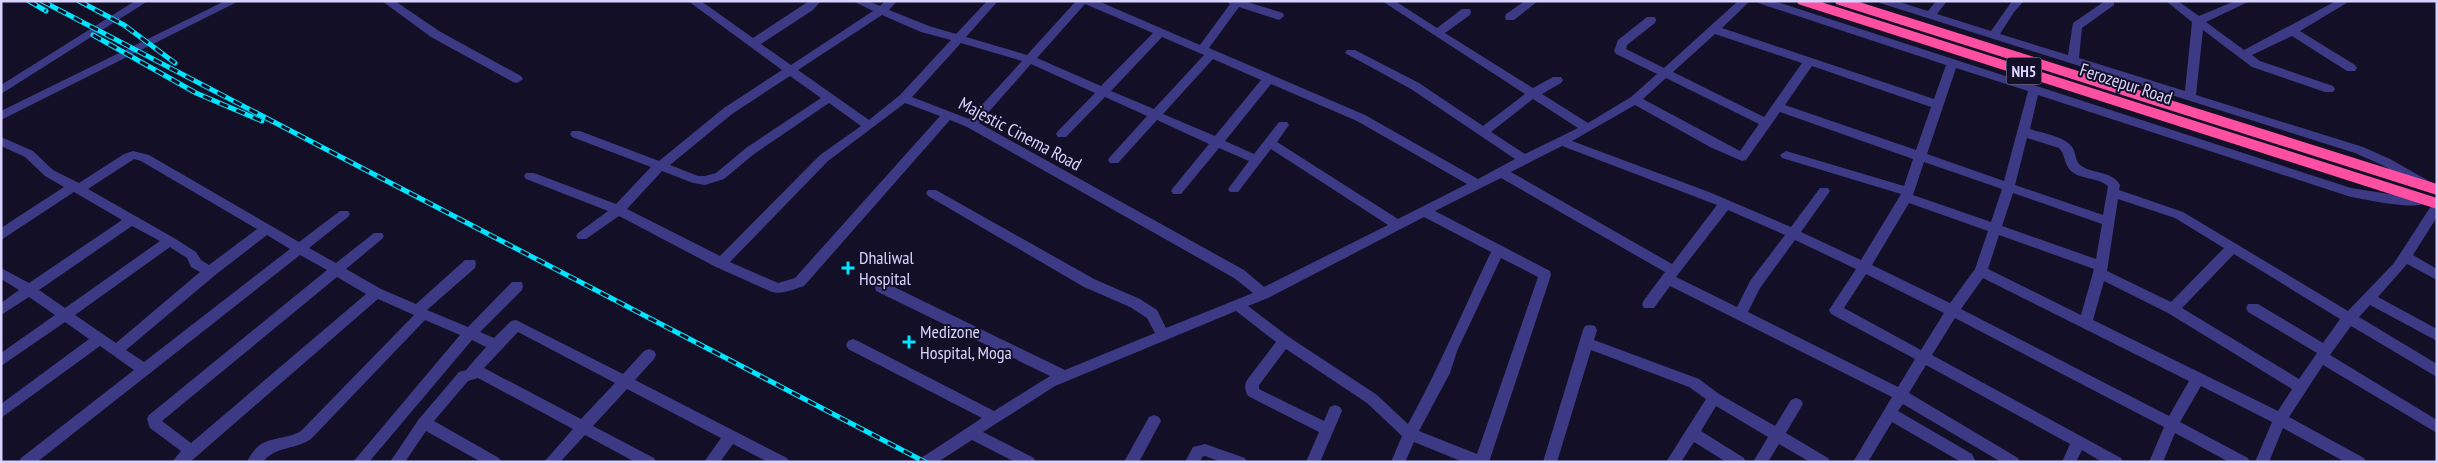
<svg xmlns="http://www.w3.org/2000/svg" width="2438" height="463" viewBox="0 0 2438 463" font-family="'PT Sans Narrow',sans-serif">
<rect width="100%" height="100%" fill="#130f26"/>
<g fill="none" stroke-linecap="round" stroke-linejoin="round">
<!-- minor -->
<g fill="#3d3a85" fill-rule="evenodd">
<polygon points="135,1 148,1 1,94 1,85"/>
<polygon points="225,1 239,1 1,120 1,111"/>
<polygon points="382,1 395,1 439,31 521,76 523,79 517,83 513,82 431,37"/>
<path d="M688 1H701L753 38 809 1H821L813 10 761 44 791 65 873 11 853 1H868L880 6 885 1H897L889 10 929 26 956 34 987 1H998L966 37 1027 55 1076 1H1098L1200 45 1230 4 1226 1H1244L1283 13 1284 16 1279 20 1239 7 1209 48 1365 115 1478 179 1515 159 1411 89 1345 53 1347 50H1355L1419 83 1483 126 1525 94 1382 1H1395L1437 28 1462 9H1470L1471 12 1470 15 1445 33 1533 88 1553 77H1561L1563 80 1561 83 1542 94 1588 123 1631 97 1657 74 1616 54 1614 51 1618 40 1647 17H1655L1656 20 1655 23 1627 45 1626 49 1664 68 1738 1H1750L1722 28 1934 99 1946 65 1758 3 1757 1H1774L2351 188 2395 195 2428 197 2430 200C2422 213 2365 199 2351 197L2038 95 2030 129C2042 133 2065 136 2072 147 2077 154 2074 162 2083 167 2095 174 2112 171 2120 185L2119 190 2183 212 2348 311 2394 263 2433 203 2437 201V217L2413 255 2437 269V280L2407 264 2378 297 2437 329V341L2370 305 2359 317 2437 364V377L2351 326 2330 355 2437 420V433L2323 365 2289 417 2364 458 2366 462H2345L2283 428 2269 462H2255L2272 422 2201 386 2180 422 2248 458 2250 462H2229L2175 433 2163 462H2149L2164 427 1955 318 1932 355 2121 458 2123 462H2102L2082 450 2076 462H2062L2070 444 1926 365 1909 393 2018 458 2020 462H2001L1903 404 1898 411 1972 454 1976 462H1961L1892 422 1868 462H1853L1892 397 1670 286 1654 308H1644L1642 304 1644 300 1665 272 1501 178 1435 211 1550 271 1551 275 1489 462H1463L1414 442 1405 462H1391L1402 436 1367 403 1286 349 1259 385V389L1324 421 1330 407 1335 405 1340 407 1342 411 1320 462H1306L1319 432 1248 396C1245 391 1244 386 1247 380L1276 342 1236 311 1055 386 983 432 1034 458 1036 462H1015L972 440 938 462H919L921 458 982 418 848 349 846 345 848 341 853 339 858 341 994 411 1050 376 876 291 875 287 876 283H886L1065 370 1155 333 1147 318 1130 307 1084 287 928 196 926 193 928 190H936L1094 279 1140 299 1157 310 1166 328 1253 293 1234 278 967 127 950 120 804 286C795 289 781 295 772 292L716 267 619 216 586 239H578L576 236 578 233 608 211 526 179 524 176 526 173H534L616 204 651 167 572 137 570 134 572 131H580L659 161 724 108 782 70ZM1085 4 1153 33 1101 86 1037 58ZM882 15 921 32 951 40 900 95 869 120 798 70ZM1715 34 1802 63 1764 117 1673 72ZM1162 37 1204 55 1154 109 1111 91ZM961 43 1022 61 969 119 912 97ZM1213 59 1261 80 1215 136 1163 114ZM1031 64 1095 93 1058 131 1056 134 1058 137H1066L1105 97 1147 116 1110 157 1108 160 1110 163H1118L1157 120 1209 144 1173 188 1171 191 1173 194H1181L1219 148 1249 161 1228 189 1230 192H1238L1271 149 1388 225 1264 287 1244 270 979 123ZM1812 66 1931 107 1916 150 1785 105ZM1956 68 2028 91 2004 181 1927 154ZM790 76 821 98 746 148 716 173 705 176H698L670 165 732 114ZM1666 78 1759 124 1740 151 1643 99ZM1271 84 1357 121 1467 184 1398 219 1277 142 1289 125 1287 122H1279L1254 154 1225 141ZM1533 99 1578 128 1525 154 1491 132ZM829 103 861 126 820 155 720 256 627 209 662 171 693 183 705 185 724 179 754 154ZM905 103 940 116 795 278 778 283 730 262 828 161ZM1635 105 1710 147 1742 161 1746 160 1780 112 1913 159 1904 186 1786 151 1780 155 1782 158 1901 194 1861 260 1801 232 1828 194 1830 191 1828 188H1820L1791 227 1709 192 1572 141ZM2027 138 2059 148C2065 154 2064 163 2070 170 2080 180 2097 177 2108 186L2103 215 2015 185ZM1562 146 1717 205 1672 264 1511 172ZM1924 162 2002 189 1991 222 1913 195ZM2013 193 2102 224 2096 259 2002 226ZM2118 199 2175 218 2224 248 2171 302 2107 271ZM1909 203 1988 231 1975 269 1950 303 1872 265ZM1728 210 1785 235 1750 281 1737 307 1676 277ZM1424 217 1491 252C1463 310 1439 368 1408 424L1377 395 1289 337 1248 306 1268 298ZM1999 235 2094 269 2081 315 1988 269ZM1795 240 1856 269 1829 310 1831 314 1915 359 1898 387 1748 312 1760 288ZM2234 254 2340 319 2323 343 2258 304H2248L2246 308 2248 312 2317 353 2299 379 2182 308ZM1501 258 1538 277 1477 454 1419 431 1450 373 1457 351ZM1866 274 1944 313 1921 350 1844 308ZM1983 278 2189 381 2169 416 1961 309ZM2104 281 2168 313 2292 389 2278 411 2093 320Z"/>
<polygon points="1525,1 1538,1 1514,20 1506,20 1505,17 1506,14"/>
<polygon points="1879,1 1896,1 1928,11 1936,1 1947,1 1937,14 1991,31 2012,1 2024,1 2014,12 2000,34 2068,55 2073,23 2105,1 2114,1 2114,5 2082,28 2079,58 2185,91 2192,22 2166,1 2178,1 2199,16 2235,1 2250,1 2206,22 2244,50 2336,1 2350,1 2300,31 2355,65 2357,68 2355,71 2347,71 2292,36 2252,55 2260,61 2333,86 2335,89 2333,92 2325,92 2252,67 2203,30 2196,95 2363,147 2390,159 2434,184 2436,187 2434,190 2426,190 2382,165 2355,153 1880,3"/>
<path d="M1 137 33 151 53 170 79 183 124 154 133 151 149 155 299 242 340 211H348L350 214 348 217 309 248 336 263 374 233H382L384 236 382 239 346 269 381 289 416 304 465 260H475L476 264 475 268 427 310 468 327 512 282H522L523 286 522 290 480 332 494 338 511 321 516 320 623 374 644 351 649 349 654 351 656 355 654 359 635 380 787 458 789 462H768L733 444 720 462H704L721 438 627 389 593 426 654 458 656 462H635L585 435 560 462H544L573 429 478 378 468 381 434 421 499 458 501 462H481L426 431 405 462H390L419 419 459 372 466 370 486 347 472 340 369 462H353L460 335 425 320 311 439C293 451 277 445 263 462H247C261 432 281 443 301 431L414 315 378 299 190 462H172L181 451 150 428 147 419 149 415 327 270 300 255 37 462H19L21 458 134 370 100 346 1 418V404L89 339 65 322 1 366V353L55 315 29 297 1 315V303L19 290 1 279V268L29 283 122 220 74 192 1 240V228L64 187 45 176 25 157 1 146ZM134 159 141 161 257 229 209 265 201 260 196 252 174 238 88 189ZM132 226 160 241 65 308 39 290ZM267 235 290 249 144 362 126 350 214 276ZM170 247 187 258 191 267 200 272 116 343 75 315ZM337 277 366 294 191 443 162 421ZM518 332 615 383 581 419 484 368Z"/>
<polygon points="1590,325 1595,326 1597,330 1594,340 1699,379 1719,394 1775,426 1791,400 1796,398 1801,400 1803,404 1786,433 1828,458 1830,462 1810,462 1779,444 1768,462 1753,462 1768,437 1716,406 1701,431 1744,458 1746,462 1726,462 1694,442 1681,462 1666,462 1706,399 1689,387 1591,350 1557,462 1543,462 1583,330 1585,326"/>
<polygon points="1154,415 1159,417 1161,421 1139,462 1124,462 1149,417"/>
<polygon points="1205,444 1245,458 1247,462 1221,462 1205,456 1202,457 1200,462 1185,462 1193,447"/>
</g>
<!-- highway -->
<g fill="#ff4fa3" fill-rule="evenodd">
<polygon points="1797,1 1818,1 2437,198 2437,209 1798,4"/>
<polygon points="1835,1 1856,1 2437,184 2437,195 1836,4"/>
</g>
<defs>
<g id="rail">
<polyline points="29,1 46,11"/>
<polyline points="42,1 925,462"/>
<polyline points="79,1 124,25 175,63"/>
<polyline points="93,35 196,93 262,121"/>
</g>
</defs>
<!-- rail casing -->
<use href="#rail" stroke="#00e5ff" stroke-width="5"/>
<!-- rail -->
<use href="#rail" stroke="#130f26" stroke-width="3" stroke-dasharray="9" stroke-linecap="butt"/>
</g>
<!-- markers -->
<g fill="#00e5ff" stroke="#130f26" stroke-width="2">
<path d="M845.5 260.5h5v5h5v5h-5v5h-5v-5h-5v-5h5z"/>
<path d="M906.5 334.5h5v5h5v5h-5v5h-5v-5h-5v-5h5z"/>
</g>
<g text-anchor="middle" stroke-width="4" stroke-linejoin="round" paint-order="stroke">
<!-- shield labels -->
<rect fill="#130f26" stroke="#9e99be" stroke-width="1" x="2006.5" y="57.5" width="35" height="27" rx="4"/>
<g font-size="16" font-weight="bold" fill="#d9d4ff">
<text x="2024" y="77">NH5</text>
</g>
<!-- street labels -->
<g font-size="18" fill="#d9d4ff" stroke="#130f26">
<text transform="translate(2126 84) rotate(18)" y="6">Ferozepur Road</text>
<text transform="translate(1020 134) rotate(28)" y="6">Majestic Cinema Road</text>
</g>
<!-- poi labels -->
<g font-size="18" fill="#d9d4ff" stroke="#130f26" text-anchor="start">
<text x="859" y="264">Dhaliwal<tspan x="859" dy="21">Hospital</tspan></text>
<text x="920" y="338">Medizone<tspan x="920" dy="21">Hospital, Moga</tspan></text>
</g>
</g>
<!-- border -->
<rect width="2438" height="463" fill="none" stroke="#d9d4ff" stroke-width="5"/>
</svg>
